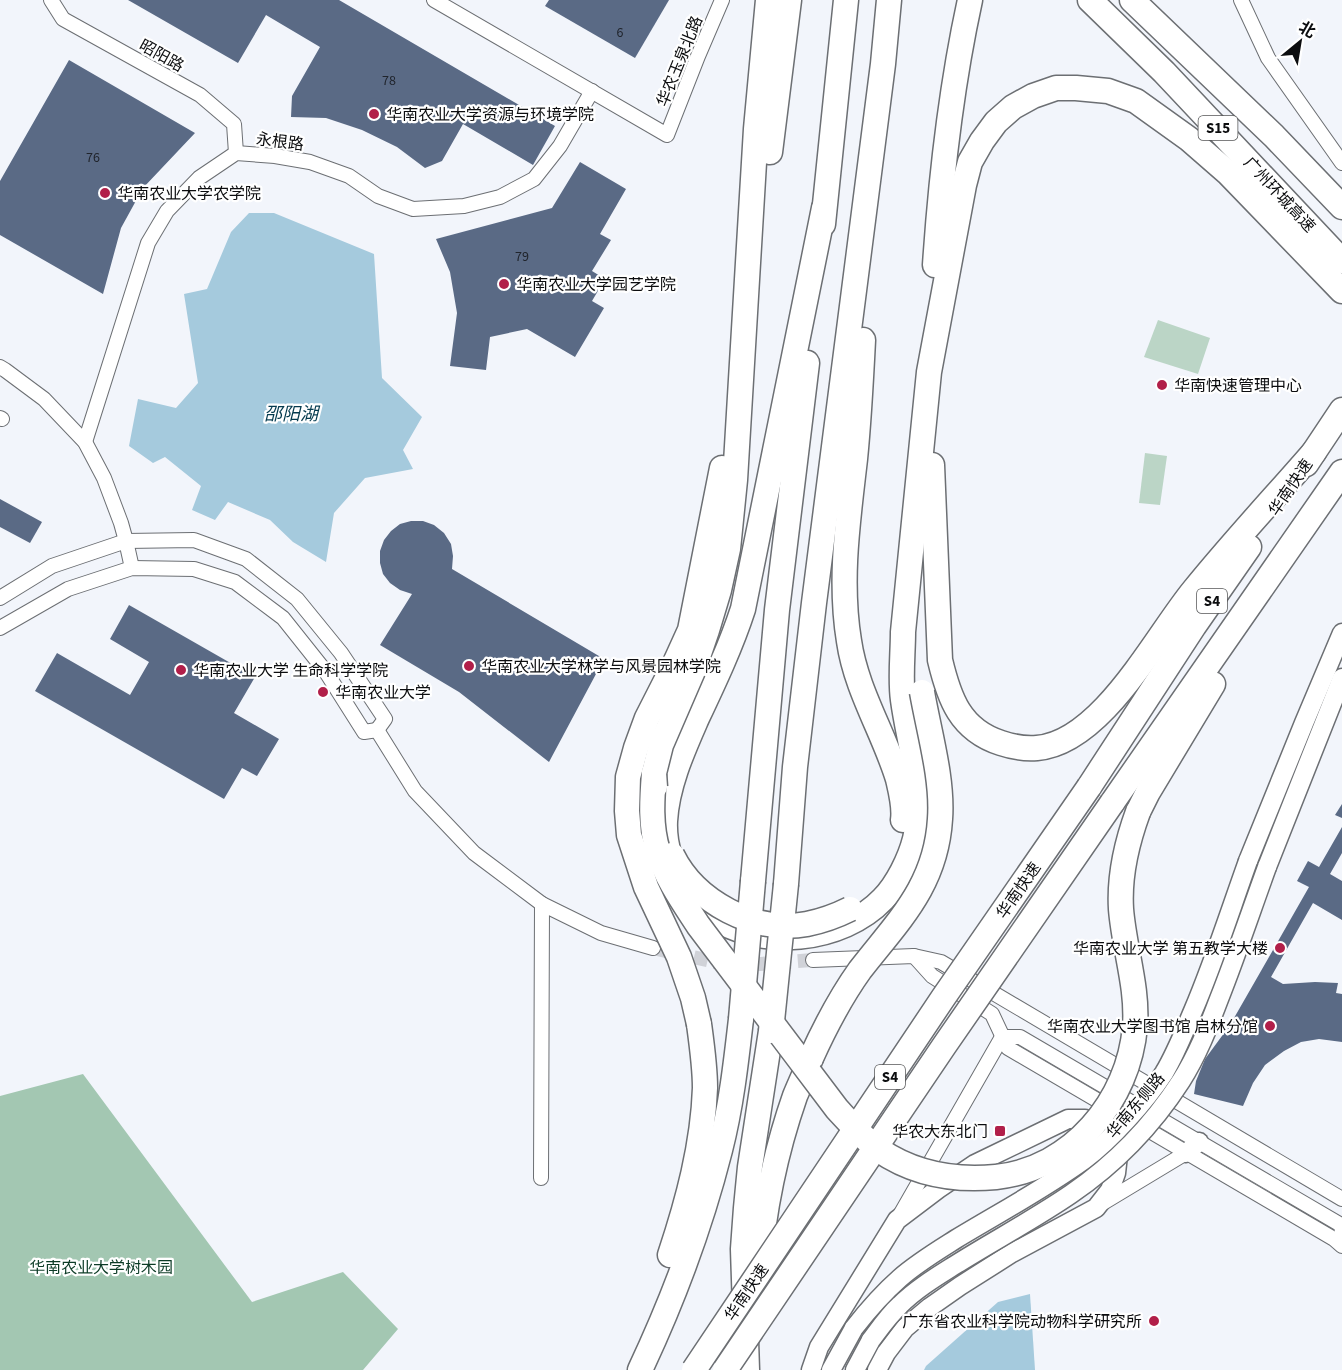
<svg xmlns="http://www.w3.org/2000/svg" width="1342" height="1370" viewBox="0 0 1342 1370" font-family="'Source Sans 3','Noto Sans SC',sans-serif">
<rect width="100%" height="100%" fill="#f2f5fb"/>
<!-- green -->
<g fill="#bbd5c6">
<polygon points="1158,320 1210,338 1198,374 1144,357"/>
<polygon points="1145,453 1167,456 1160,505 1139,503"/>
</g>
<!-- forest -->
<polygon fill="#a3c7b2" points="83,1074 252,1302 343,1272 398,1329 363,1370 0,1370 0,1096"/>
<!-- water -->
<g fill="#a5cadd">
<polygon points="249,213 274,213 374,254 382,378 422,417 403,450 413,469 365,478 334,513 326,562 293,542 270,520 228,502 215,520 192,510 201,486 165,457 153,463 129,446 138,399 176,408 198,383 184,294 207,289 231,232"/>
<polygon points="1030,1294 1035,1370 924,1370 926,1366 998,1302"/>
</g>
<!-- building -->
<g fill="#5a6a85">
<polygon points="128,0 339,0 555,126 533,165 463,124 442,161 425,168 397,147 362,130 326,118 291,117 292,96 320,47 266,15 238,63"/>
<polygon points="549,0 669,0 635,58 545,6"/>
<polygon points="69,60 195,133 143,188 121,228 103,294 0,235 0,181"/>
<polygon points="580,162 626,189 600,234 611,240 592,271 605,279 592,301 604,308 575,357 527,329 490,337 486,370 450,366 457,313 450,272 436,239 552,208"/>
<polygon points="0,499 42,522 30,543 0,527"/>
<polygon points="411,521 423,521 434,525 444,533 451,544 453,556 452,569 604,659 549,762 459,692 380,645 412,594 400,590 390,583 383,574 380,563 380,551 384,540 391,531 400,524"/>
<polygon points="129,605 255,677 234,713 279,739 257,776 242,768 224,799 35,691 57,653 130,695 149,662 110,639"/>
<polygon points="1342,804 1342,818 1335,815"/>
<polygon points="1342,827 1342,853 1330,874 1342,881 1342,920 1313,903 1271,977 1283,984 1315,982 1338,983 1336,993 1342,994 1342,1042 1319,1039 1301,1042 1284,1051 1265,1065 1253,1083 1243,1106 1194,1094 1196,1081 1205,1059 1230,1025 1309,887 1297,881 1308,861 1319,867"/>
</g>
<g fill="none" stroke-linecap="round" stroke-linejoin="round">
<!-- street-tunnel -->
<polyline stroke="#d0d2d8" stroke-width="14" stroke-dasharray="14 7" stroke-linecap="butt" points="653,948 733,966 813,960"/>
<defs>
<g id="street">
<polyline points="51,0 63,19 200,95 234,124 236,153"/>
<polyline points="434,0 667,135 698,56 722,0"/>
<polyline points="1241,0 1268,58 1342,163"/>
<polyline points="0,367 5,370 44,399 85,442 104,478 121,523 126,541 132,568"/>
<polyline points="0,418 2,419"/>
<polyline points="85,442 148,243 167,211 199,178 236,153 275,156 310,162 349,176 378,196 413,209 464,206 500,197 534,179 560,146 592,91"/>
<polyline points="0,598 52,566 126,541 194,540 246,559 297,599 341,653 385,719 377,730"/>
<polyline points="0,628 68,589 132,568 194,569 235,582 283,618 326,672 364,732 377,730"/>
<polyline points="377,730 415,791 474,853 542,904 601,933 653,948"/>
<polyline points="914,956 932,976 992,1014 1008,1048 1334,1239 1342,1246"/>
<polyline points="813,960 914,956 941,962 1342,1199"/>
<polyline points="1002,1037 1020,1037 1341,1225 1342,1232"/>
<polyline points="541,1178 542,904"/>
<polyline points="1103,1203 1186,1153"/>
<polyline points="900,1215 1002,1037"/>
</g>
<g id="secondary">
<polyline points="1248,861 1304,723 1342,633"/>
<polyline points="1267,867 1342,678"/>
<polyline points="1186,1153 1199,1142"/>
<polyline points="811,1370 819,1347 897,1220 938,1189 975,1164 1068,1119 1085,1119 1102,1128 1115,1145 1118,1155 1116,1173 1110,1190 1096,1208 1012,1253 960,1286 930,1307 905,1328 886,1353 877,1370"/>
<polyline points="831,1370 854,1328"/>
<polyline points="855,1370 871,1340"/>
</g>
<g id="highway">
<polyline points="1090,0 1164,72 1342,261"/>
<polyline points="1132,0 1274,136 1342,207"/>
<polyline points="770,152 789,0"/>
<path d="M824 208 743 609C731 646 714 682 697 718 683 750 667 785 665 821 664 844 672 867 684 885 691 896 701 907 711 915 760 951 842 942 883 899 897 885 910 859 915 839 926 793 909 745 903 700 900 678 903 654 903 632L929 372 964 185 970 162 982 141 996 122 1013 107 1033 96 1056 88H1076L1108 91 1136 101 1189 139 1228 173 1342 291"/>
<polyline points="823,224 846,0"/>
<path d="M935 265C941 176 951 87 970 0"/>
<path d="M863 340C861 380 859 419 855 459 848 520 839 580 849 641 856 690 884 733 898 779 901 792 905 807 903 820"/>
<polyline points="1306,464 1342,410"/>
<path d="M932 465 940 660C949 698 960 730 1001 743 1013 747 1025 749 1037 748 1102 743 1156 636 1194 590 1232 543 1274 498 1314 452"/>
<polyline points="675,663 690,630 722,468"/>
<polyline points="693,671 707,630 719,590 728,549 735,480 756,129 768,0"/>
<polyline points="1089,787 1194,626 1249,547"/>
<polyline points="1112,803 1342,472"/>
<polyline points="1138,812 1148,792 1213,684"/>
<polyline points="753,881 777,610 807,363"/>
<polyline points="786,884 795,767 814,603 883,64 889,0"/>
<path d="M670 1255C688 1201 703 1145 705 1088 705 1067 702 1046 699 1024"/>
<path d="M758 1281C762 1218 774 1156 795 1096 800 1084 806 1071 811 1058"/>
<path d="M640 1370C673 1300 701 1225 720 1150 731 1107 736 1063 741 1019"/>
<polyline points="747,1370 743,1249 746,1208 750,1167 771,1031"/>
</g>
</defs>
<!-- street casing -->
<use href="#street" stroke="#6c6f73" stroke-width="16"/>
<!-- secondary casing -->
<use href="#secondary" stroke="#6c6f73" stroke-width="21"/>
<!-- highway casing -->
<use href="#highway" stroke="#6c6f73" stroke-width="27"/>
<!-- street -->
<use href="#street" stroke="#fff" stroke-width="14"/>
<!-- secondary -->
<use href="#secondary" stroke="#fff" stroke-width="18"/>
<!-- highway -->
<use href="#highway" stroke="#fff" stroke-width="24"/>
<defs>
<g id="secondary-bridge">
<path d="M854 1328C868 1310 883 1293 900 1278 917 1263 937 1251 956 1239 999 1213 1044 1189 1084 1160 1112 1139 1145 1102 1164 1073 1176 1053 1184 1032 1193 1011 1214 962 1230 911 1248 861"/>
<path d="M871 1340C880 1328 889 1315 900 1305 916 1289 936 1277 955 1265 993 1241 1033 1220 1071 1194 1115 1164 1152 1126 1181 1081 1197 1056 1208 1028 1219 999 1236 956 1251 911 1267 867"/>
</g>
<g id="highway-bridge">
<polyline points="675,663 647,718 636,748 628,777 627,811 629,835 646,887 679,957 693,998 699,1024"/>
<path d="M654 773C652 799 650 826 658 851 666 878 683 902 698 925L837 1109C850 1123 863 1138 879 1150 914 1174 954 1181 996 1177 1072 1169 1129 1101 1135 1026 1138 987 1124 948 1121 909 1119 876 1127 842 1138 812"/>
<polyline points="655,787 654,773 661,745 693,671"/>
<path d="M672 855C695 902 755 934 807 924 822 921 836 916 850 909"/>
<polyline points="741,1019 753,881"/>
<polyline points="771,1031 786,884"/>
<path d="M811 1058C825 1027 840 998 860 970 898 921 936 886 940 819 943 779 929 732 922 692"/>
<polyline points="694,1370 943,998 1089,787"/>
<polyline points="725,1370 944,1046 1112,803"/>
</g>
</defs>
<!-- secondary-bridge casing -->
<use href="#secondary-bridge" stroke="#6c6f73" stroke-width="21" stroke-linecap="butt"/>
<!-- highway-bridge casing -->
<use href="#highway-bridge" stroke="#6c6f73" stroke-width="27" stroke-linecap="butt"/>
<!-- secondary-bridge -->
<use href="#secondary-bridge" stroke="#fff" stroke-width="18"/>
<!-- highway-bridge -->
<use href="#highway-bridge" stroke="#fff" stroke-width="24"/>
</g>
<!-- markers -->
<g fill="#b11f49" stroke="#fff" stroke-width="2">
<circle cx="374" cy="114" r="6"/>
<circle cx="105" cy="193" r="6"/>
<circle cx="504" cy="284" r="6"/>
<circle cx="1162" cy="385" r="6"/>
<circle cx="469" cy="666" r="6"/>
<circle cx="181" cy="670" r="6"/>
<circle cx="323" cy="692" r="6"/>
<circle cx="1280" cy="948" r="6"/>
<circle cx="1270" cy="1026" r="6"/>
<rect x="994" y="1125" width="12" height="12" rx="3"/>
<circle cx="1154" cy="1321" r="6"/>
</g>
<g text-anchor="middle" stroke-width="4.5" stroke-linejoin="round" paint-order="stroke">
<!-- number labels -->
<g font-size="14" fill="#20242c">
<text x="620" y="37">6</text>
<text x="389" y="85">78</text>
<text x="93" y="162">76</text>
<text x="522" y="261">79</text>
</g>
<!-- shield labels -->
<g fill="#fff" stroke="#555657" stroke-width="1.5">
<rect x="1198.5" y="116" width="39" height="24" rx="4.5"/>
<rect x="1197" y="589" width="30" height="24" rx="4.5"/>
<rect x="875" y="1065" width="30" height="24" rx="4.5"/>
</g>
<g font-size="15" font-weight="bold" fill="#0c0d0f">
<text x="1218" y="133">S15</text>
<text x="1212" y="606">S4</text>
<text x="890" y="1082">S4</text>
</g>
<!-- street labels -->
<g font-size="16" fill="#0c0d0f" stroke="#fff">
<text transform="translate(162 55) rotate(29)" y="6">昭阳路</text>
<text transform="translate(679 61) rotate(-68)" y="6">华农玉泉北路</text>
<text transform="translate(280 141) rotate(7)" y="6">永根路</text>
<text transform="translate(1280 194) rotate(47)" y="6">广州环城高速</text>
<text transform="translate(1290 487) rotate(-56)" y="6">华南快速</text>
<text transform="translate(1018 890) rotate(-55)" y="6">华南快速</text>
<text transform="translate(1135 1105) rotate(-50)" y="6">华南东侧路</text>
<text transform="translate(746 1292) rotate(-56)" y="6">华南快速</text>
</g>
<!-- poi labels -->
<g font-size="16" fill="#0c0d0f" stroke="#fff" text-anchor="start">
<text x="386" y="120">华南农业大学资源与环境学院</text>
<text x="117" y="199">华南农业大学农学院</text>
<text x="516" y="290">华南农业大学园艺学院</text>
<text x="1174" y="391">华南快速管理中心</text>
<text x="481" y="672">华南农业大学林学与风景园林学院</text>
<text x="193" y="676">华南农业大学 生命科学学院</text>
<text x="335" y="698">华南农业大学</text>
<text x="1268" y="954" text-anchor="end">华南农业大学 第五教学大楼</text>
<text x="1258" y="1032" text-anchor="end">华南农业大学图书馆 启林分馆</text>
<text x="988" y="1137" text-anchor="end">华农大东北门</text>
<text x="1142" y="1327" text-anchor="end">广东省农业科学院动物科学研究所</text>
</g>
<!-- park labels -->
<g font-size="16" fill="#0c3b26" stroke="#fff">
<text x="101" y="1273">华南农业大学树木园</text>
</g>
<!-- water labels -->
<g font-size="18" font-style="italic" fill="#043a4e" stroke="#fff">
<text x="291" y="420">邵阳湖</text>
</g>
</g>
<!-- north arrow -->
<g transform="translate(1300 42) rotate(30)" stroke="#ffffff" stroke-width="4.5" paint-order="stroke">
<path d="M0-4.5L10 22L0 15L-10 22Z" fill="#0c0d0f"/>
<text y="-9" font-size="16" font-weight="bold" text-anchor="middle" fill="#0c0d0f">北</text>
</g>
</svg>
